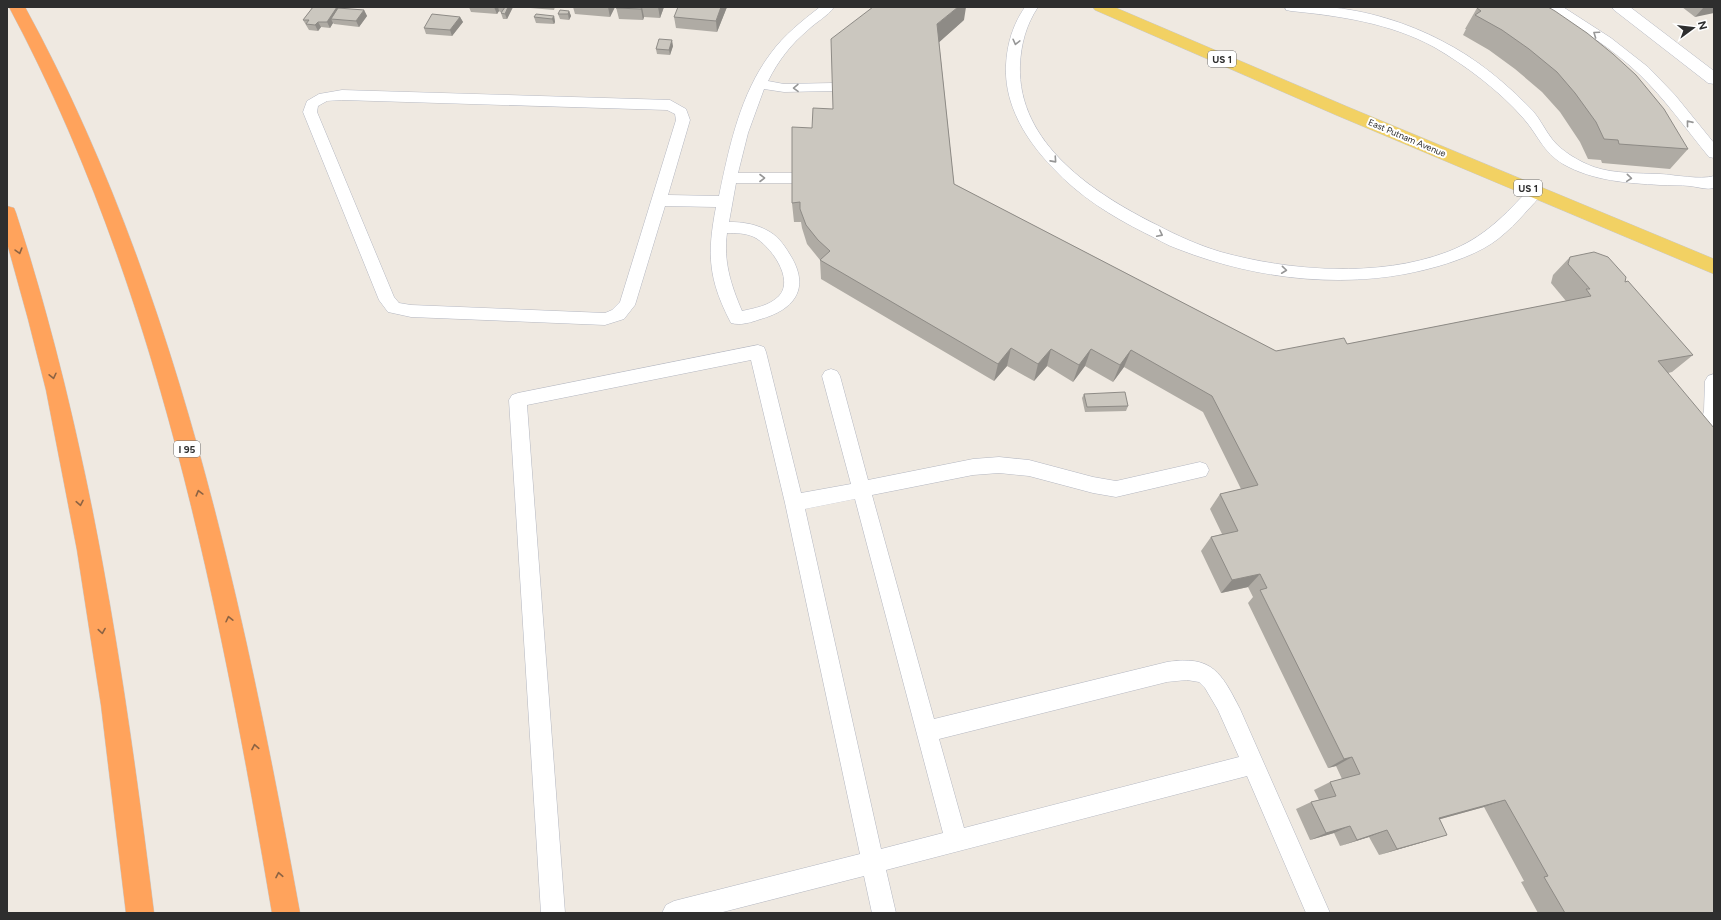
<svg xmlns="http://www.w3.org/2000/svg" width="1721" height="920" viewBox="0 0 1721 920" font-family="Figtree,sans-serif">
<rect width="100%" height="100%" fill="#efe9e1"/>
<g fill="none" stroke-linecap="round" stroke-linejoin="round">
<defs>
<g id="lane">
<path d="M820 7H834C828 16 816 22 808 30 791 44 778 61 768 81L784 84 833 83 838 84 840 87 838 90 833 91 784 92 764 89 748 133 738 173H794L799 174 801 178 799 182 794 183H736L729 222C743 222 757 224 770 232 780 238 786 248 792 258 810 290 793 310 761 319 752 322 741 326 731 323 708 279 707 254 716 207L665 206 635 305 624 319 605 325 411 317 388 312 379 300 303 112 307 101 319 94 342 90 670 100 686 109 690 120 668 195 719 196C729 148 740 94 771 53 784 35 802 21 820 7ZM342 100 667 110 675 114 676 120 620 302 612 310 605 313 411 305 399 303 394 297 317 112 318 106 327 101ZM727 233C736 233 745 233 754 237 770 245 795 279 779 296 769 306 755 308 742 311 731 285 723 261 727 233Z"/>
<path d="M1025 7H1038C1026 25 1021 44 1020 65 1017 144 1095 194 1157 225 1178 236 1198 245 1221 252 1290 271 1378 278 1447 252 1484 238 1505 215 1531 187L1536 186 1541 187 1543 191C1539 199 1531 206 1525 213 1517 222 1508 231 1498 239 1481 252 1459 260 1439 266 1354 291 1260 281 1178 249 1166 245 1156 238 1145 233 1111 216 1079 196 1053 168 1026 140 1004 105 1006 65 1007 44 1013 24 1025 7Z"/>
<path d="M1285 7C1299 7 1313 6 1327 7 1366 10 1408 23 1442 41 1476 58 1507 84 1533 111 1540 119 1545 130 1552 139 1561 151 1580 162 1594 167 1615 174 1639 173 1660 174 1676 175 1700 180 1714 176V188C1706 190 1698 187 1690 186 1680 185 1670 185 1660 185 1627 183 1593 181 1563 164 1543 152 1538 135 1524 119 1500 91 1465 65 1434 47 1390 23 1340 16 1291 11L1286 10Z"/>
<path d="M1548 7H1563L1611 38 1648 67 1675 95 1714 143V158L1709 157C1686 129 1665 99 1639 74 1613 49 1581 29 1549 10Z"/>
<path d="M758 345 764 347 766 352 801 493 851 484 822 376 825 371 831 369 837 371 840 376 868 480 973 459 999 457 1029 460 1093 477 1116 481 1200 462 1206 464 1209 470 1206 476 1116 497 1093 493 1029 476 999 473 973 475 872 495 934 719 1167 662C1212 655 1221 672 1240 709L1330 913H1306L1247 776 886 870 896 913H872L864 876 719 913H662L666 905 674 901 860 854 785 503 751 360 527 405 565 913H541L509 400 512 395 518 393ZM855 499 943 833 881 849 805 509ZM1187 680 1199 682 1205 688 1218 710 1239 757 964 828 939 739 1167 682Z"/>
<polygon points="1714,374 1714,433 1708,435 1702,433 1699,428 1704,411 1705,381 1708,376"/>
</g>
<polygon id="street" points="1612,7 1630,7 1714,71 1714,84 1708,83 1614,10"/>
<polygon id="primary" points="1093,7 1114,7 1348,107 1714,259 1714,274 1336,115 1095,10"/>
<g id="highway">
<path d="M9 7H25C176 283 244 606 300 913H272C220 607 157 283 9 7Z"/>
<path d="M7 206 14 208 16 213C90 440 125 677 154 913H126L101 705 77 550 46 390 28 319 7 243Z"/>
</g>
</defs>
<!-- lane casing -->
<use href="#lane" stroke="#b4b7c1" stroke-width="1"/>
<!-- street casing -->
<use href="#street" stroke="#b4b7c1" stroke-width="1"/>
<!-- primary casing -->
<use href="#primary" stroke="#c9c9c9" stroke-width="1"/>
<!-- highway casing -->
<use href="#highway" stroke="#c9c9c9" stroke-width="1"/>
<!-- lane -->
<use href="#lane" fill="#fff" fill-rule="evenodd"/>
<!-- street -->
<use href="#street" fill="#fff" fill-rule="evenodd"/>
<!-- primary -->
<use href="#primary" fill="#f2d163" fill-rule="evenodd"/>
<!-- highway -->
<use href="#highway" fill="#ffa35c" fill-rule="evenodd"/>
</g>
<!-- wall -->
<g fill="#afaba4">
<polygon points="313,7 338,7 338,8 364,10 367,16 359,27 334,24 333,23 330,28 321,27 318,31 309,30 303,20"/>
<polygon points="469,7 513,7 507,19 503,19 501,13 502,12 500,12 499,11 497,14 471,12"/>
<polygon points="519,7 555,7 554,10"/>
<polygon points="573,7 615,7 610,17 575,14"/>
<polygon points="616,7 664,7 660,18 644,17 643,20 619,19"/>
<polygon points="727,7 717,32 676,28 674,17"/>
<polygon points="1479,7 1688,149 1670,169 1602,163 1601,160 1588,159 1580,142 1560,112 1542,92 1515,69 1489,50 1463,35 1466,29 1465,29 1477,8"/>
<polygon points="1682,7 1714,7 1695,17"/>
<polygon points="569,11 571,16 569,20 560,19 558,14"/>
<polygon points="554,16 555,22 554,24 536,23 534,17"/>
<polygon points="460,17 463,22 452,36 426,34 424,28"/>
<polygon points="964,20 939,42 954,184 1276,351 1347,344 1566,301 1551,283 1553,275 1570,257 1625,282 1693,355 1672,372 1668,373 1714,913 1538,913 1521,882 1524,881 1484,807 1440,819 1427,841 1379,855 1369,837 1340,846 1334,833 1310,840 1296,809 1311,802 1319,800 1314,790 1330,782 1342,779 1336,766 1328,768 1248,603 1253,597 1248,587 1221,593 1201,551 1211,537 1222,534 1210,509 1220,494 1241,489 1203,412 1124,367 1113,382 1085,366 1073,382 1047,366 1034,381 1007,366 994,381 821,279 820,260 807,244 802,228 801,222 794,222 792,203 812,128 833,109"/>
<polygon points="673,46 670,55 657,54 656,49"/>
<polygon points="1084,394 1128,406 1126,411 1085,412 1082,398"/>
</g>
<!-- shaded-wall -->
<g fill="#8e8b86">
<polygon points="337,7 338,7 341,12 331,19 333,23 330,28 327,22"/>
<polygon points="494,7 498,7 499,11 497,14"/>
<polygon points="504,7 513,7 507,19 505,14 505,12"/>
<polygon points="608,7 615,7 610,17"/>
<polygon points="642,7 644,17 643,20 641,9"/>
<polygon points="658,7 664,7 660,18"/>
<polygon points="721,7 727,7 717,32 716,21"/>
<polygon points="958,7 966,7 964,20 936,45 937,24"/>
<polygon points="1704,7 1714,7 1714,13 1695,17"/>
<polygon points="364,10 367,16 359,27 356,21"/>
<polygon points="569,11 571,16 569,20 568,14"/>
<polygon points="554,16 555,22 554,24 552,19"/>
<polygon points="460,17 463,22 452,36 450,30"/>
<polygon points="318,22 321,27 318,31 315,25"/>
<polygon points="672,40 673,46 670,55 669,50"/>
<polygon points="1011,348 1007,366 994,381 998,364"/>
<polygon points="1051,349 1047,366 1034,381 1038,364"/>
<polygon points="1091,349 1085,366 1073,382 1079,365"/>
<polygon points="1131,350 1124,367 1113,382 1120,365"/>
<polygon points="1260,574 1248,587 1221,593 1232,580"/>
<polygon points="1352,757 1336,766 1328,768 1344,759"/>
<polygon points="1505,800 1484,807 1419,825 1439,818"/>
<polygon points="1350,826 1334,833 1310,840 1326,833"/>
<polygon points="1387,830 1369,837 1340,846 1357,840"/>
<polygon points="1447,835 1427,841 1379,855 1397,849"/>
</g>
<!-- building -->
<g fill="#cbc7bf" stroke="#8e8b86">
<polygon points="313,7 337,7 327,22 318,22 315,25 306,24 309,20 303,20"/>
<polygon points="505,7 508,7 505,14 501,13"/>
<polygon points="616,7 642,7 641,9 616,8"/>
<polygon points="678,7 721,7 716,21 674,17"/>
<polygon points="873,7 958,7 937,24 954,184 1276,351 1344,338 1347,344 1591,296 1586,289 1590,289 1568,264 1570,257 1594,252 1608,257 1626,277 1625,282 1628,281 1693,355 1658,361 1714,428 1714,913 1565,913 1544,877 1548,876 1505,800 1439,818 1447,835 1397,849 1387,830 1357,840 1350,826 1326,833 1311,802 1336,796 1330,782 1360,774 1352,757 1344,759 1260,590 1267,588 1260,574 1232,580 1211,537 1238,531 1220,494 1258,485 1212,396 1131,350 1120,365 1091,349 1079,365 1051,349 1038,364 1011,348 998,364 820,260 830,251 818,240 806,225 800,209 800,202 792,203 792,127 812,128 813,108 833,109 831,39"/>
<polygon points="1479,7 1548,7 1555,11 1587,33 1613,54 1636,75 1664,109 1688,149 1619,144 1618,140 1604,139 1596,122 1575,93 1557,72 1529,49 1502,30 1475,15 1481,11 1477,8"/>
<polygon points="338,8 364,10 356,21 331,19"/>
<polygon points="560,10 569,11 568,14 558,14"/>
<polygon points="432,14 460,17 450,30 424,28"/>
<polygon points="536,14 554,16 552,19 534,17"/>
<polygon points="659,39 672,40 669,50 656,49"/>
<polygon points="1125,392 1128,406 1087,407 1084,394"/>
</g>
<!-- one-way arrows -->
<defs><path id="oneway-chevron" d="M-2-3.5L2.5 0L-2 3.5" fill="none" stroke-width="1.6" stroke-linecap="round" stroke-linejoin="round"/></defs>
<g stroke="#969696">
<use href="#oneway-chevron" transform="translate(1596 34) rotate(-145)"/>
<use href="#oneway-chevron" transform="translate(1016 42) rotate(104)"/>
<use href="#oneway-chevron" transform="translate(796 88) rotate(179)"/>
<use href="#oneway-chevron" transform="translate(1689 123) rotate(-129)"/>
<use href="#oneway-chevron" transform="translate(1054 160) rotate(48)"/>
<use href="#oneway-chevron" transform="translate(762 178)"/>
<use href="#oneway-chevron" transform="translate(1629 178) rotate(5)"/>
<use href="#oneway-chevron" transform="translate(1160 234) rotate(26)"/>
<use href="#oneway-chevron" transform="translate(1284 270) rotate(6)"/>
</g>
<g stroke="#8c6343">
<use href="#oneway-chevron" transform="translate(19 251) rotate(74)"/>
<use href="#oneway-chevron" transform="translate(53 376) rotate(77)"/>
<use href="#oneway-chevron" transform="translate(199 493) rotate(-105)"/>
<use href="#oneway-chevron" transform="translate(80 503) rotate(79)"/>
<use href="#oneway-chevron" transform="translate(229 619) rotate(-103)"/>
<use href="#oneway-chevron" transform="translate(102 631) rotate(81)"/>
<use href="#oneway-chevron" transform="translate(255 747) rotate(-101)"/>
<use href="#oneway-chevron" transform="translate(279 875) rotate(-101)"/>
</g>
<g text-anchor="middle" stroke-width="4" stroke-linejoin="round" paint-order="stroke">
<!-- far-street labels -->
<g font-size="9" fill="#2e2e2e" stroke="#fff">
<text transform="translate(1407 138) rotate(23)" y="3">East Putnam Avenue</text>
</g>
<!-- shield labels -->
<g fill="#fff" stroke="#6d6d6d" stroke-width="1">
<rect x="1208" y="51" width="28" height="16" rx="3"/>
<rect x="1514" y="180" width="28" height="16" rx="3"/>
<rect x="174" y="441" width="26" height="16" rx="3"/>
</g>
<g font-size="10" font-weight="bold" fill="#2e2e2e">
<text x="1222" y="63">US 1</text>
<text x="1528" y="192">US 1</text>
<text x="187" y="453">I 95</text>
</g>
</g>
<!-- border -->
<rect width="1721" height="920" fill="none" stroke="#2e2e2e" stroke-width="16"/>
<!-- north arrow -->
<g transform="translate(1693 28) rotate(75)" stroke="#ffffff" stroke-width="3" paint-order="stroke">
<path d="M0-3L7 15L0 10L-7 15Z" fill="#2e2e2e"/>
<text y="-6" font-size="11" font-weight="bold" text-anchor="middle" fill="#2e2e2e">N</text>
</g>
</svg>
